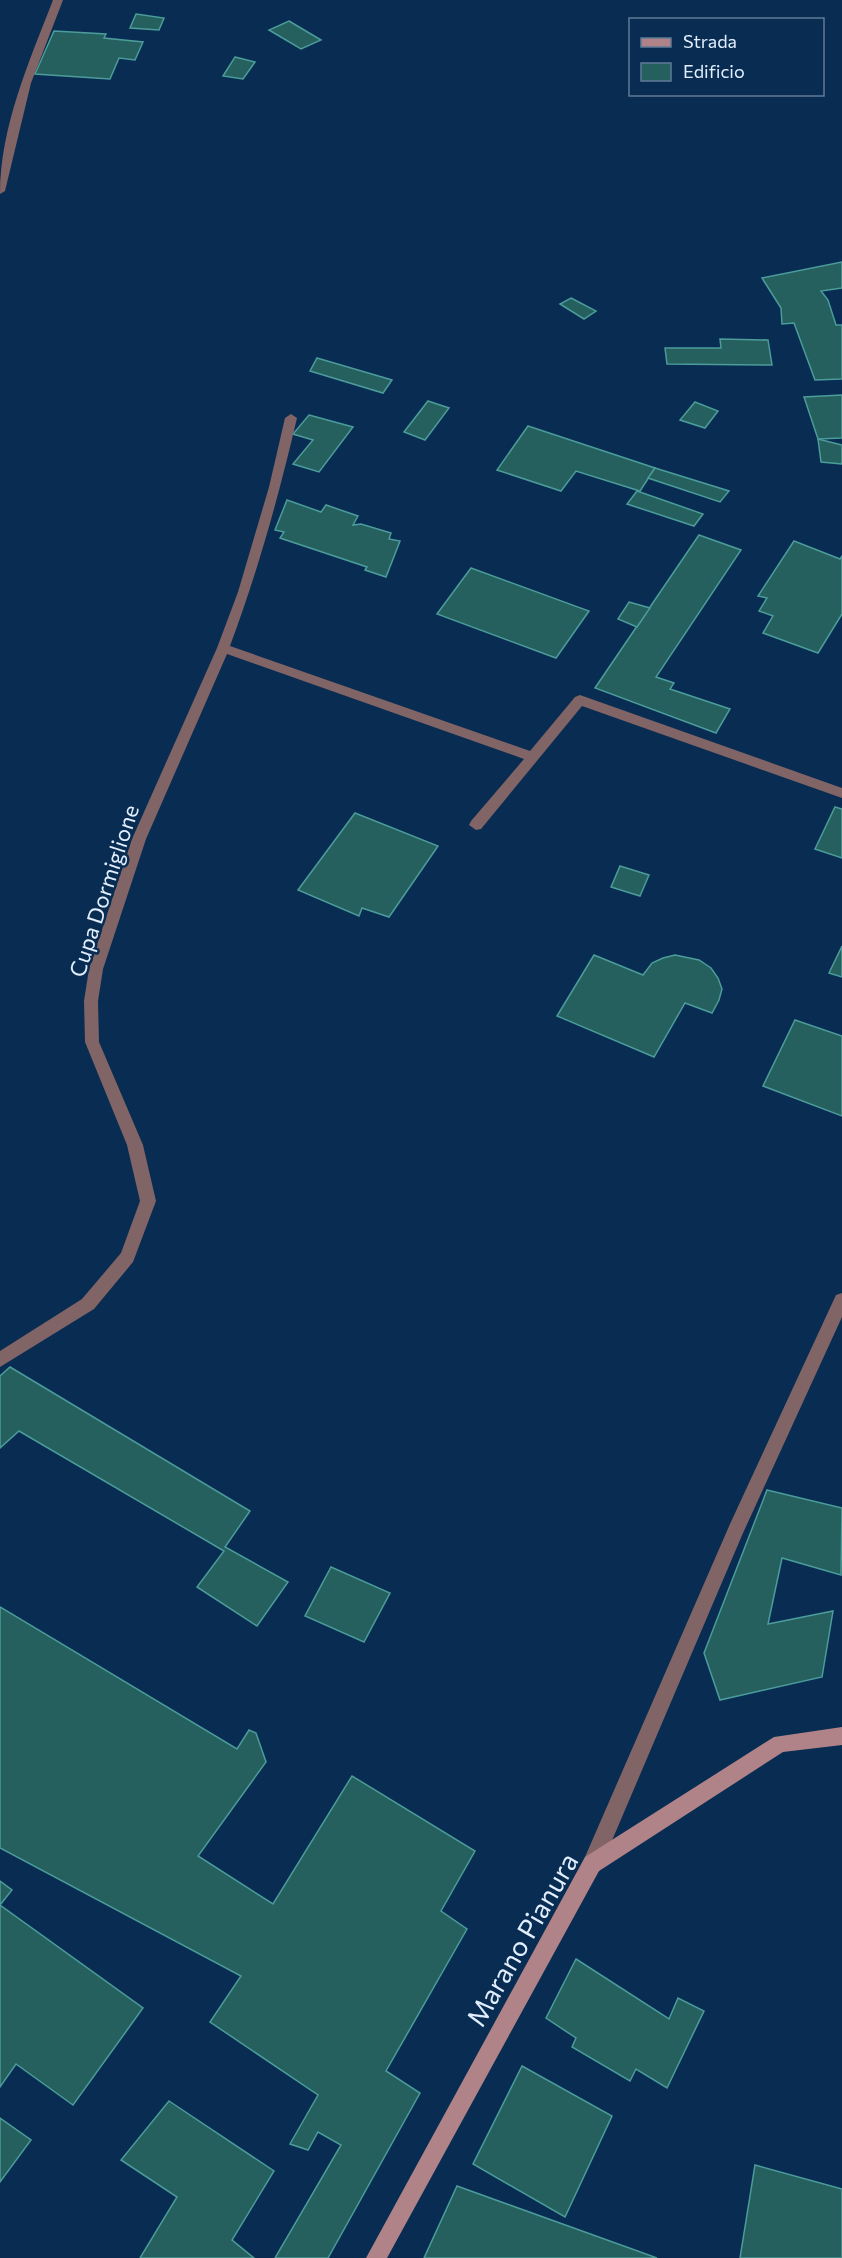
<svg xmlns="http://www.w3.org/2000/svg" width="842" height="2258" viewBox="0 0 842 2258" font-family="Commissioner,sans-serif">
<rect width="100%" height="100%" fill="#092d52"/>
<!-- building -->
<g fill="#255f5e" stroke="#4b9c9a" stroke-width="1.5">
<polygon points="136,14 164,18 159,30 130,28"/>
<polygon points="289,21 321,40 301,49 269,30"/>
<polygon points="54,31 106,34 104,38 143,42 135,60 119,58 110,79 35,74"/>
<polygon points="235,57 255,62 243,79 223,76"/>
<polygon points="842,262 842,288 821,291 828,300 836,325 842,325 842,379 815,380 794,323 782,324 781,308 762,278"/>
<polygon points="571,298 596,311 584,319 560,304"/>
<polygon points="720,339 768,340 772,365 667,364 665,348 721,348"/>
<polygon points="317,358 392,380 383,393 310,371"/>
<polygon points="842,395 842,438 818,439 804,397"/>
<polygon points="428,401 449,408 425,440 404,432"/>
<polygon points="695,402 718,411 705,428 680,420"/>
<polygon points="309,415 353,427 319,472 293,464 313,440 293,434"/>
<polygon points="528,426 655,468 640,491 576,471 561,491 497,470"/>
<polygon points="818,439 842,445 842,464 821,462"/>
<polygon points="655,468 729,491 720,502 648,478"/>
<polygon points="637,491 703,514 694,526 627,504"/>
<polygon points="287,500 321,512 326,505 358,516 353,525 361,524 391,533 389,539 400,541 386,577 365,570 367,567 280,538 284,532 275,530"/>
<polygon points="699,535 741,550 656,677 674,683 670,689 730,709 716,733 595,688"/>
<polygon points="794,541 840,559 842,556 842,614 818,653 763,633 773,616 759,611 767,598 758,596"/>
<polygon points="471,568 589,611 556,658 437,614"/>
<polygon points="629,602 650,608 637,627 618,619"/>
<polygon points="835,807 842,809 842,858 815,849"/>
<polygon points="355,813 438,846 389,917 362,908 359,916 298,890"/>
<polygon points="620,866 649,875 640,896 611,887"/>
<polygon points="842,946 842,977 829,973"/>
<polygon points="594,955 643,975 652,963 663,958 675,955 699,960 711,968 718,978 722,989 719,1000 712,1013 685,1003 654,1057 557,1016"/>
<polygon points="795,1020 842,1036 842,1116 763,1086"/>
<polygon points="10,1367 250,1511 225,1547 288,1582 257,1626 197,1587 224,1551 19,1431 0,1448 0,1376"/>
<polygon points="767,1490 842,1508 841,1575 782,1558 768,1624 833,1611 822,1677 720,1700 704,1653"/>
<polygon points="331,1567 390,1593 364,1642 305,1616"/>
<polygon points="0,1607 237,1749 249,1730 256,1733 266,1762 198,1856 273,1904 352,1776 475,1851 441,1911 467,1929 386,2071 420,2093 328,2258 275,2258 341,2145 318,2132 308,2150 290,2144 318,2095 210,2022 241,1976 0,1848"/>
<polygon points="0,1881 12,1890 0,1905"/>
<polygon points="0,1905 143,2008 73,2105 16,2064 0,2087"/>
<polygon points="576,1959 669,2019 678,1998 704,2011 667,2088 636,2069 630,2081 572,2047 576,2038 546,2018"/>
<polygon points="522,2066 612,2116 565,2217 473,2164"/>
<polygon points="169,2101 274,2171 232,2240 254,2258 140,2258 177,2197 121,2160"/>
<polygon points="0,2118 31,2140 0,2182"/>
<polygon points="755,2165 842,2189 842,2258 740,2258"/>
<polygon points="457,2186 657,2258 424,2258"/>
</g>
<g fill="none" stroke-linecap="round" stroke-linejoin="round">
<!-- street -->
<g fill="#806466" fill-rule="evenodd">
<path d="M53 0H63L31 83 5 191 0 194C0 127 29 62 53 0Z"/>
<path d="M291 414 297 418C279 495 258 571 230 646L530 751 575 697 580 695 842 788V798L582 706 481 829 476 830 469 825 471 821 524 759 227 654 146 839 103 969 98 1001 99 1042 143 1145 156 1201 133 1262 94 1309 0 1367V1351L82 1299 121 1253 140 1201 127 1145 85 1042 84 1001 89 969 132 839 217 648 238 592 269 487 285 418Z"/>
<polygon points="842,1293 842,1317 743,1533 599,1871 592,1873 585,1871 583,1864 585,1857 730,1524 836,1295"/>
</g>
<!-- secondary -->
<polygon fill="#af8387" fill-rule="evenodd" points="842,1727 842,1745 783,1752 599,1871 387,2258 366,2258 585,1857 774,1737"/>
</g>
<g text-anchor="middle" stroke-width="5" stroke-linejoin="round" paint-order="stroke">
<!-- street labels -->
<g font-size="22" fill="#e2eefd" stroke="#092d52">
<text transform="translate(104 891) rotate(-72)" y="8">Cupa Dormiglione</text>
</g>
<!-- near-street labels -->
<g font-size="27" fill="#e2eefd" stroke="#092d52">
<text transform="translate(523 1940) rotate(-60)" y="9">Marano Pianura</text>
</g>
</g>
<!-- legend -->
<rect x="629" y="18" width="195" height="78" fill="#092d52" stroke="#607a96" stroke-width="1.5"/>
<rect x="641" y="38" width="30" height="9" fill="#af8387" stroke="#607a96" stroke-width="1.5"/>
<text x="683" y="48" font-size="18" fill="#e2eefd">Strada</text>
<rect x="641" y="63" width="30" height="18" fill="#255f5e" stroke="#607a96" stroke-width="1.5"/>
<text x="683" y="78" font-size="18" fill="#e2eefd">Edificio</text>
</svg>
